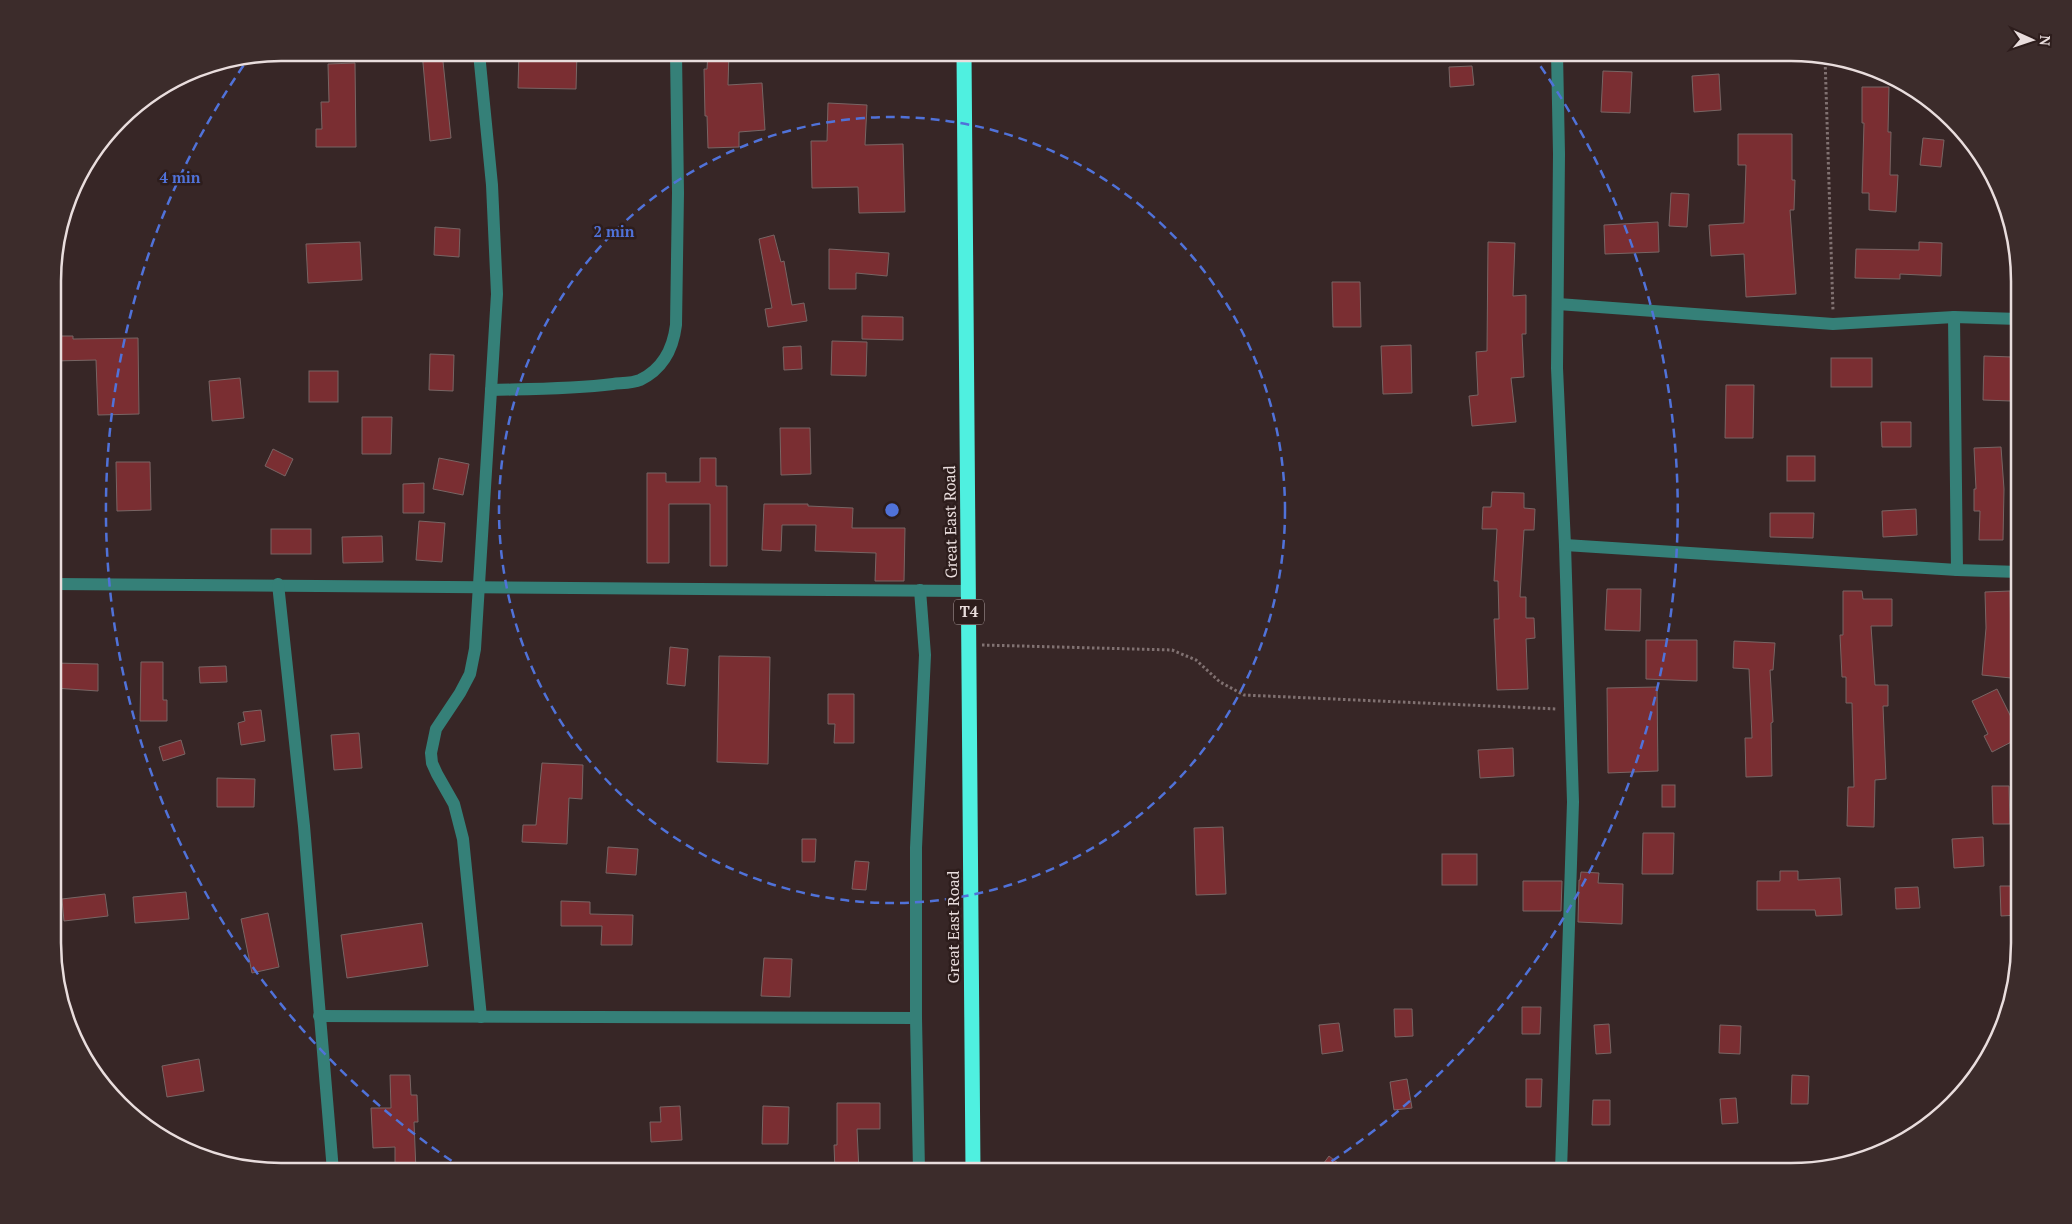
<svg xmlns="http://www.w3.org/2000/svg" width="2072" height="1224" viewBox="0 0 2072 1224" font-family="'PT Serif',serif">
<rect width="100%" height="100%" fill="#372626"/>
<!-- building -->
<g fill="#7a2e32" stroke="#786564">
<polygon points="422,52 442,52 451,138 430,141"/>
<polygon points="519,52 577,52 576,89 518,88"/>
<polygon points="708,52 729,52 728,85 762,83 765,130 739,132 739,147 708,148 707,116 705,116 704,69 707,69"/>
<polygon points="355,63 356,147 316,147 316,129 322,129 321,102 329,102 328,64"/>
<polygon points="1472,66 1474,85 1450,87 1449,67"/>
<polygon points="1603,71 1632,72 1630,113 1601,112"/>
<polygon points="1719,74 1721,110 1694,112 1692,76"/>
<polygon points="1862,87 1889,87 1888,132 1891,132 1890,175 1898,175 1896,212 1869,210 1869,193 1862,193 1864,123 1862,123"/>
<polygon points="828,103 867,105 865,145 903,144 905,212 859,213 858,187 812,188 811,141 827,141"/>
<polygon points="1738,134 1792,134 1792,180 1795,180 1794,210 1790,210 1796,294 1746,297 1744,254 1711,256 1709,225 1744,223 1746,165 1738,165"/>
<polygon points="1923,138 1944,140 1941,167 1920,165"/>
<polygon points="1671,193 1689,194 1687,227 1669,226"/>
<polygon points="1658,222 1659,252 1605,254 1604,225"/>
<polygon points="435,227 460,229 459,257 434,255"/>
<polygon points="774,235 781,262 784,261 792,305 804,303 807,321 768,327 765,309 772,308 759,239"/>
<polygon points="360,242 362,280 308,283 306,244"/>
<polygon points="1488,242 1515,243 1513,296 1526,295 1526,334 1522,334 1524,377 1511,378 1516,422 1472,426 1469,396 1478,395 1476,352 1487,351"/>
<polygon points="1919,242 1942,243 1941,276 1900,274 1900,279 1855,278 1856,249 1919,250"/>
<polygon points="829,249 889,253 887,276 856,273 856,289 829,289"/>
<polygon points="1332,282 1360,282 1361,327 1333,327"/>
<polygon points="862,316 903,317 903,340 862,339"/>
<polygon points="54,336 73,336 73,339 138,338 139,414 98,415 96,360 54,361"/>
<polygon points="832,341 867,342 866,376 831,375"/>
<polygon points="1411,345 1412,393 1383,394 1381,346"/>
<polygon points="801,346 802,369 784,370 783,347"/>
<polygon points="430,354 454,355 453,391 429,390"/>
<polygon points="1984,356 2012,357 2011,401 1983,400"/>
<rect x="1831" y="358" width="41" height="29"/>
<rect x="309" y="371" width="29" height="31"/>
<polygon points="240,378 244,418 212,421 209,381"/>
<polygon points="1726,385 1754,385 1753,438 1725,438"/>
<polygon points="362,417 392,417 391,454 362,454"/>
<polygon points="1881,422 1911,422 1911,447 1882,447"/>
<polygon points="780,428 810,428 811,474 781,475"/>
<polygon points="2001,447 2004,489 2003,540 1979,540 1980,511 1974,511 1974,489 1976,489 1974,448"/>
<polygon points="273,449 293,459 285,476 265,466"/>
<rect x="1787" y="456" width="28" height="25"/>
<polygon points="439,458 469,464 463,495 433,489"/>
<polygon points="700,458 716,458 716,486 727,486 727,566 710,566 710,504 669,504 669,563 647,563 647,473 666,473 666,482 700,482"/>
<polygon points="116,462 150,462 151,510 117,511"/>
<polygon points="424,483 424,513 403,513 403,484"/>
<polygon points="1492,492 1524,493 1524,508 1535,509 1534,530 1524,530 1520,597 1526,597 1526,618 1534,618 1535,638 1526,639 1528,689 1497,690 1494,619 1499,619 1498,581 1494,581 1497,529 1482,529 1483,507 1491,507"/>
<polygon points="764,504 808,504 808,506 853,508 852,528 905,528 904,581 875,581 876,553 815,551 816,525 782,525 781,551 762,550"/>
<polygon points="1916,509 1917,535 1883,537 1882,511"/>
<polygon points="1770,513 1814,513 1813,538 1770,537"/>
<polygon points="419,521 445,523 442,562 416,560"/>
<rect x="271" y="529" width="40" height="25"/>
<polygon points="382,536 383,562 343,563 342,537"/>
<polygon points="1607,589 1641,589 1640,631 1605,630"/>
<polygon points="1843,591 1862,591 1863,599 1892,599 1892,626 1871,626 1875,685 1888,685 1888,706 1883,706 1886,779 1875,780 1874,827 1847,826 1848,787 1854,787 1852,703 1846,703 1846,677 1842,677 1840,635 1843,635"/>
<polygon points="2010,591 2011,640 2014,640 2011,678 1982,675 1986,628 1985,592"/>
<polygon points="1646,640 1697,640 1697,681 1646,679"/>
<polygon points="1734,641 1775,643 1773,670 1770,670 1773,722 1771,723 1772,776 1746,777 1745,738 1752,738 1749,669 1733,668"/>
<polygon points="670,647 688,649 685,686 667,684"/>
<polygon points="719,656 770,657 768,764 717,762"/>
<polygon points="141,662 163,662 163,700 167,700 167,721 140,721"/>
<polygon points="54,663 98,664 98,691 54,688"/>
<polygon points="226,666 227,682 200,683 199,667"/>
<polygon points="1657,687 1658,771 1608,773 1607,688"/>
<polygon points="1997,689 2019,733 2019,738 1992,752 1984,736 1988,734 1972,701"/>
<polygon points="828,694 854,694 854,743 834,743 835,724 828,724"/>
<polygon points="261,710 265,741 241,745 238,723 245,721 243,712"/>
<polygon points="359,733 362,768 334,770 331,735"/>
<polygon points="181,740 185,754 163,761 159,747"/>
<polygon points="1513,748 1514,776 1480,778 1478,750"/>
<polygon points="542,763 583,765 582,799 569,798 567,844 522,842 523,825 536,825"/>
<polygon points="217,778 255,779 254,807 217,807"/>
<rect x="1662" y="785" width="13" height="22"/>
<polygon points="1992,786 2009,786 2010,824 1993,824"/>
<polygon points="1223,827 1226,894 1196,895 1194,828"/>
<polygon points="1643,833 1674,833 1673,874 1642,874"/>
<polygon points="1983,837 1984,866 1954,868 1952,839"/>
<polygon points="802,839 816,839 815,862 802,862"/>
<polygon points="608,847 638,849 636,875 606,873"/>
<rect x="1442" y="854" width="35" height="31"/>
<polygon points="855,861 869,862 866,890 852,889"/>
<polygon points="1780,871 1798,871 1798,880 1840,878 1842,915 1816,916 1815,910 1757,910 1757,881 1780,881"/>
<polygon points="1581,872 1599,873 1598,883 1623,884 1622,924 1578,922 1579,880 1580,880"/>
<polygon points="1523,881 1562,881 1561,911 1523,911"/>
<polygon points="2000,886 2019,886 2019,915 2001,916"/>
<polygon points="1918,887 1920,908 1896,909 1895,888"/>
<polygon points="186,892 189,919 135,923 133,897"/>
<polygon points="105,894 108,916 64,921 62,899"/>
<polygon points="561,901 590,902 590,914 633,915 632,945 601,945 602,926 561,926"/>
<polygon points="268,913 279,967 252,973 241,919"/>
<polygon points="422,923 428,966 347,978 341,935"/>
<polygon points="764,958 792,959 790,997 761,996"/>
<polygon points="1522,1007 1541,1007 1540,1034 1522,1034"/>
<polygon points="1394,1009 1412,1009 1413,1036 1395,1037"/>
<polygon points="1339,1023 1343,1051 1322,1054 1319,1025"/>
<polygon points="1609,1024 1611,1053 1596,1054 1594,1025"/>
<polygon points="1720,1025 1741,1026 1740,1054 1719,1053"/>
<polygon points="199,1059 204,1091 167,1097 162,1066"/>
<polygon points="390,1075 410,1075 411,1095 417,1095 418,1122 414,1122 416,1171 395,1171 395,1147 373,1148 371,1108 391,1108"/>
<polygon points="1792,1075 1809,1076 1808,1104 1791,1104"/>
<polygon points="1407,1079 1412,1108 1394,1110 1390,1082"/>
<polygon points="1526,1079 1542,1079 1541,1107 1526,1107"/>
<polygon points="1736,1098 1738,1123 1722,1124 1720,1099"/>
<polygon points="1593,1100 1610,1100 1610,1125 1592,1125"/>
<polygon points="837,1103 880,1103 880,1129 857,1129 859,1171 835,1171 834,1145 837,1145"/>
<polygon points="680,1106 682,1140 651,1142 650,1122 661,1122 660,1107"/>
<polygon points="763,1106 789,1107 788,1144 762,1144"/>
<polygon points="1329,1156 1348,1171 1318,1171"/>
</g>
<g fill="none" stroke-linecap="round" stroke-linejoin="round">
<!-- path -->
<g stroke="#807171" stroke-width="3" stroke-dasharray="2.5 2.5" stroke-linecap="butt">
<polyline points="1825,57 1833,311"/>
<polyline points="982,645 1172,650 1196,660 1220,682 1244,695 1557,709"/>
</g>
<!-- minor -->
<g stroke="#358078" stroke-width="12">
<polyline points="479,53 492,185 497,294 475,649 470,674 460,693 436,729 431,753 432,763 437,774 454,804 463,839 481,1017"/>
<polyline points="1557,53 1559,154 1557,368 1565,545 1573,802 1561,1171"/>
<polyline points="1558,304 1833,324 1954,317 2019,319"/>
<polyline points="1954,317 1957,570"/>
<path d="M491 390C532 389 573 389 613 384 622 383 633 383 640 380 663 369 673 349 676 325L678 193 676 53"/>
<polyline points="1565,545 1957,570 2019,572"/>
<polyline points="54,584 969,591"/>
<polyline points="278,584 304,826 333,1171"/>
<polyline points="319,1016 916,1018"/>
<polyline points="919,1171 916,1018 916,848 925,655 920,590"/>
</g>
<!-- highway -->
<polyline stroke="#4ff0e0" stroke-width="15" points="964,53 973,1171"/>
</g>
<!-- distance rings -->
<g fill="none" stroke="#5072d9" stroke-width="2.5" stroke-dasharray="9 6">
<circle cx="892" cy="510" r="393"/>
<path d="M464 1169A786 786 0 0 1 248 59M1532 54A786 786 0 0 1 1320 1169"/>
</g>
<g text-anchor="middle" stroke-width="5" stroke-linejoin="round" paint-order="stroke">
<!-- shield labels -->
<rect fill="#2d1d1c" stroke="#b1a3a3" stroke-width="1" x="954" y="599.5" width="30" height="25" rx="4"/>
<g font-size="15" font-weight="bold" fill="#e9dddd">
<text x="969" y="617">T4</text>
</g>
<!-- street labels -->
<g font-size="16" fill="#e9dddd" stroke="#2d1d1c">
<text transform="translate(950 522) rotate(-91)" y="6">Great East Road</text>
<text transform="translate(953 927) rotate(-90)" y="6">Great East Road</text>
</g>
</g>
<!-- crop -->
<path d="M0 0H2072V1224H0ZM281 61H1791A220 220 0 0 1 2011 281V943A220 220 0 0 1 1791 1163H281A220 220 0 0 1 61 943V281A220 220 0 0 1 281 61Z" fill="#3c2c2b" fill-rule="evenodd"/>
<path fill="none" stroke="#e9dddd" stroke-width="2.5" d="M281 61H1791A220 220 0 0 1 2011 281V943A220 220 0 0 1 1791 1163H281A220 220 0 0 1 61 943V281A220 220 0 0 1 281 61Z"/>
<circle cx="892" cy="510" r="8" fill="#5072d9" stroke="#2d1d1c" stroke-width="2.5"/>
<g font-size="15" text-anchor="middle" font-weight="bold" fill="#5072d9" stroke="#2d1d1c" stroke-width="5" stroke-linejoin="round" paint-order="stroke">
<text x="180" y="183">4 min</text>
<text x="614" y="237">2 min</text>
</g>
<!-- north arrow -->
<g transform="translate(2032 40) rotate(93)" stroke="#2d1d1c" stroke-width="4" paint-order="stroke">
<path d="M0-4L9 19L0 12L-9 19Z" fill="#e9dddd"/>
<text y="-8" font-size="14" font-weight="bold" text-anchor="middle" fill="#e9dddd">N</text>
</g>
</svg>
